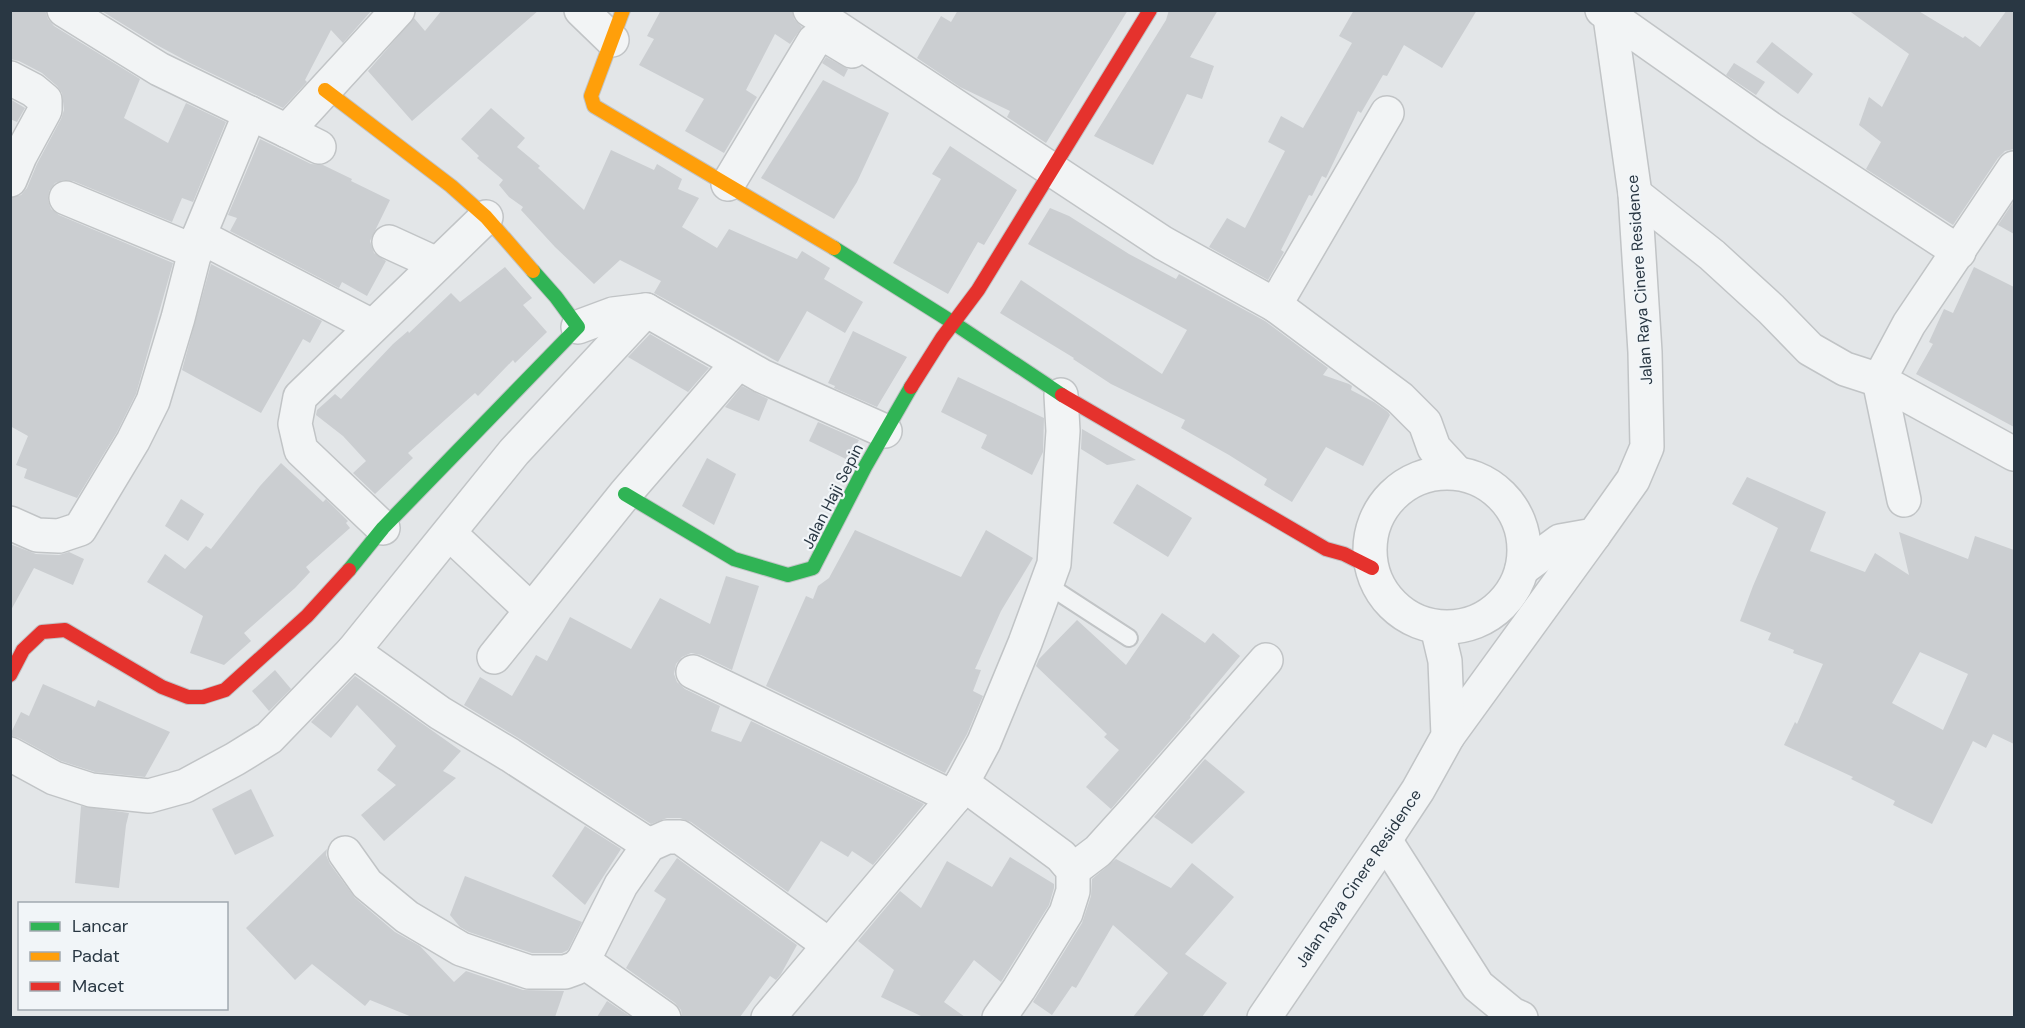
<svg xmlns="http://www.w3.org/2000/svg" width="2025" height="1028" viewBox="0 0 2025 1028" font-family="'DM Sans',sans-serif">
<rect width="100%" height="100%" fill="#e3e6e8"/>
<!-- building -->
<g fill="#cbced1" fill-rule="evenodd">
<polygon points="10,10 45,10 48,19 54,26 140,79 124,118 168,143 186,103 226,122 193,202 182,198 172,222 73,181 63,180 55,183 49,191 48,201 51,209 59,215 173,263 136,394 117,432 77,498 24,478 27,469 16,465 28,436 10,426 10,198 21,195 27,188 37,164 61,119 64,110 62,93 57,86 42,73 19,61 10,59"/>
<polygon points="100,10 372,10 343,43 331,30 305,80 307,82 283,108 190,63 155,44"/>
<polygon points="442,10 539,10 412,121 368,71 414,18 425,31"/>
<polygon points="661,10 792,10 794,19 802,27 790,44 775,34 746,90 757,97 724,153 685,131 704,99 639,65 654,39 647,36"/>
<polygon points="958,10 1128,10 1046,143 1007,117 1010,111 960,87 917,58 941,16 951,22"/>
<polygon points="1169,10 1218,10 1190,57 1214,66 1202,99 1187,94 1153,165 1094,136 1166,20"/>
<polygon points="1354,10 1477,10 1442,68 1404,45 1387,76 1383,75 1361,113 1358,111 1326,178 1322,176 1312,196 1309,195 1281,250 1284,252 1268,280 1209,247 1227,218 1245,228 1285,151 1268,142 1281,116 1303,128 1352,43 1339,36"/>
<polygon points="1848,10 1917,10 1963,38 1965,36 1980,47 2007,10 2014,10 2014,149 2005,151 1998,158 1953,225 1866,169 1881,142 1859,125 1869,97 1882,107 1909,54"/>
<polygon points="1772,42 1813,74 1798,94 1756,62"/>
<polygon points="826,57 848,69 844,77 822,63"/>
<polygon points="1734,63 1765,82 1756,95 1726,75"/>
<polygon points="823,80 889,113 857,182 834,219 761,178"/>
<polygon points="10,99 25,108 17,122 10,119"/>
<polygon points="491,108 525,138 517,147 540,166 538,168 584,210 611,150 654,170 657,164 682,179 678,189 699,198 682,227 717,248 729,229 797,259 802,251 830,268 824,279 863,302 845,333 807,311 778,362 654,293 661,281 620,260 594,284 555,247 521,210 523,207 509,197 499,185 503,180 477,158 479,156 461,139"/>
<polygon points="260,139 311,164 323,165 352,179 351,181 390,200 370,241 374,253 386,261 367,296 342,282 339,288 230,231 237,218 228,215"/>
<polygon points="950,146 1017,190 984,245 978,242 948,294 893,263 941,179 932,174"/>
<polygon points="2014,201 2014,234 1998,225"/>
<polygon points="1050,208 1069,216 1129,254 1176,279 1179,274 1265,321 1328,368 1323,375 1349,384 1352,386 1351,390 1374,402 1388,412 1390,415 1363,466 1326,447 1292,502 1264,485 1267,479 1229,455 1181,428 1185,420 1111,384 1073,359 1074,358 1000,313 1021,280 1162,374 1187,330 1028,244"/>
<polygon points="211,264 322,321 310,343 303,339 261,413 182,370"/>
<polygon points="505,267 532,298 523,305 547,332 515,363 513,360 478,396 475,393 408,453 413,458 375,494 353,473 366,461 343,436 316,415 317,410 335,394 341,399 393,344 408,331 409,333 451,293 460,302"/>
<polygon points="1974,267 2014,287 2014,427 1916,374 1933,344 1929,342 1944,309 1953,313"/>
<polygon points="853,331 907,357 877,407 834,388 835,386 828,383"/>
<polygon points="650,334 709,368 688,392 628,357"/>
<polygon points="958,377 1044,418 1043,452 1032,475 981,448 987,435 941,412"/>
<polygon points="742,386 768,399 759,421 725,407"/>
<polygon points="818,422 859,440 848,460 809,441"/>
<polygon points="1082,429 1136,460 1107,465 1081,449"/>
<polygon points="707,458 736,474 714,525 682,506"/>
<polygon points="281,463 323,502 326,499 348,521 346,523 350,528 306,567 310,572 295,588 244,633 251,641 224,665 190,653 203,616 147,582 165,554 185,569 206,546 211,549 260,486"/>
<path d="M1747 477 1826 512 1810 551 1865 572 1875 553 1909 575 1899 532 1968 559 1975 536 2014 550V744L1993 734 1986 748 1973 741 1932 824 1893 805 1895 801 1851 779 1853 777 1784 745 1795 722 1797 724 1823 664 1793 653 1794 650 1768 640 1771 633 1740 621 1753 586 1778 528 1732 504ZM1920 652 1968 674 1943 730 1892 703Z"/>
<polygon points="1137,484 1192,518 1168,557 1113,523"/>
<polygon points="181,499 204,514 188,541 165,526"/>
<polygon points="855,530 961,577 986,530 1033,558 1001,611 975,669 981,670 973,691 983,696 967,734 945,773 766,686 806,596 813,599 818,586 829,578"/>
<polygon points="10,544 36,554 59,555 69,552 84,559 73,585 34,568 10,612"/>
<polygon points="726,576 759,586 732,670 701,655 691,653 682,657 676,664 674,674 677,682 685,689 720,706 711,731 741,742 751,721 924,804 873,865 852,851 848,857 821,841 788,892 691,822 680,818 667,818 651,824 520,739 464,705 480,677 512,696 536,655 547,661 570,617 631,649 660,598 710,624"/>
<polygon points="1162,613 1205,643 1213,633 1240,656 1190,716 1191,717 1111,809 1086,787 1119,750 1104,737 1107,734 1036,666 1039,659 1077,620 1126,665"/>
<polygon points="275,670 291,689 269,711 252,691"/>
<polygon points="355,676 461,751 443,771 456,778 384,841 361,815 396,785 377,770 396,746 357,705 331,738 311,722"/>
<polygon points="43,684 95,707 98,700 170,732 145,777 95,772 61,761 19,738 10,735 21,712 29,716"/>
<polygon points="1205,759 1245,792 1192,844 1154,817"/>
<polygon points="251,789 274,836 235,855 212,809"/>
<polygon points="81,806 129,813 126,825 119,888 75,883"/>
<polygon points="585,826 621,849 585,905 552,876"/>
<polygon points="327,849 326,855 330,864 355,898 395,932 420,946 454,982 466,971 523,990 564,991 555,1017 412,1017 370,1000 365,1006 312,964 295,980 246,928"/>
<polygon points="1010,857 1054,884 1054,888 1049,905 1001,982 974,960 944,1002 965,1017 923,1017 881,997 894,970 858,941 900,891 921,908 947,861 992,887"/>
<polygon points="677,858 797,945 781,974 776,980 770,976 740,1017 682,1017 681,1010 675,1003 626,968 666,899 654,891"/>
<polygon points="1116,859 1171,888 1192,863 1234,897 1185,954 1227,983 1202,1017 1133,1017 1168,973 1113,925 1076,988 1072,986 1052,1015 1033,1002 1082,923 1091,896 1092,879"/>
<polygon points="465,876 582,922 568,950 562,953 532,953 469,932 460,927 450,915"/>
<polygon points="607,1001 631,1017 597,1017"/>
</g>
<g fill="none" stroke-linecap="round" stroke-linejoin="round">
<defs>
<polyline id="lane" points="1046,584 1129,638"/>
<g id="street">
<polyline points="64,10 159,69 287,131 398,10"/>
<polyline points="581,10 612,40"/>
<polyline points="810,10 1163,243 1275,305 1400,398 1425,423 1434,448 1457,473"/>
<polyline points="1602,10 1771,129 1959,252"/>
<polyline points="10,78 33,90 45,100 45,110 20,156 10,180"/>
<polyline points="287,131 319,147"/>
<polyline points="728,184 814,41 822,35 827,36 852,51"/>
<polyline points="1635,194 1712,255 1771,309 1810,349 1845,369 1879,380 2014,454"/>
<polyline points="66,198 196,252"/>
<polyline points="199,236 372,326"/>
<polyline points="389,242 437,264"/>
<polyline points="1275,305 1387,113"/>
<polyline points="578,327 613,314 646,310 762,376 885,431"/>
<circle cx="1447" cy="550" r="77"/>
<polyline points="1904,500 1879,380 1909,324 2014,168"/>
<polyline points="10,523 37,535 59,536 80,529 133,441 153,401 178,318 199,236 250,113"/>
<polyline points="383,528 301,450 295,424 300,397 486,217"/>
<polyline points="449,533 531,610"/>
<polyline points="1522,569 1560,541 1594,535 1633,480 1647,447 1645,352 1635,194 1609,10"/>
<polyline points="353,651 514,452 646,310"/>
<polyline points="494,657 625,494 738,363"/>
<polyline points="693,672 954,798"/>
<polyline points="1448,736 1594,535"/>
<polyline points="10,754 54,778 91,790 149,796 185,786 235,759 269,738 353,651 440,713 510,755 649,845"/>
<polyline points="962,783 1061,856 1073,870 1073,891 1066,913 1019,989 999,1018"/>
<polyline points="1385,840 1478,986 1512,1014 1521,1018"/>
<polyline points="345,853 367,884 407,917 461,949 529,972 565,972 576,968 583,961 621,885 649,845 667,837 680,837 829,945"/>
<polyline points="1073,870 1098,851 1136,809 1266,660"/>
<polyline points="583,961 664,1018"/>
<polyline points="768,1018 954,798 984,742 1025,643 1054,564 1063,431 1061,395"/>
<polyline points="1264,1018 1385,840 1418,790 1448,736 1445,661 1437,627"/>
</g>
<g id="fast">
<polyline points="834,248 952,322 1062,395"/>
<polyline points="625,494 734,559 788,575 813,568 865,467 911,387"/>
<polyline points="349,570 383,528 578,327 556,297 533,271"/>
</g>
<g id="slow">
<polyline points="623,10 591,96 594,106 834,248"/>
<polyline points="325,90 451,186 486,217 533,271"/>
</g>
<g id="jam">
<polyline points="911,387 942,338 978,290 1150,10"/>
<polyline points="1062,395 1326,549 1344,554 1372,568"/>
<polyline points="10,675 23,650 42,632 65,630 162,687 188,697 203,697 225,690 307,616 349,570"/>
</g>
</defs>
<!-- lane casing -->
<use href="#lane" stroke="#c1c4c6" stroke-width="20"/>
<!-- street casing -->
<use href="#street" stroke="#c1c4c6" stroke-width="36"/>
<!-- fast casing -->
<use href="#fast" stroke="#c1c4c6" stroke-width="16"/>
<!-- slow casing -->
<use href="#slow" stroke="#c1c4c6" stroke-width="16"/>
<!-- jam casing -->
<use href="#jam" stroke="#c1c4c6" stroke-width="16"/>
<!-- lane -->
<use href="#lane" stroke="#f2f4f5" stroke-width="16"/>
<!-- street -->
<use href="#street" stroke="#f2f4f5" stroke-width="33"/>
<!-- fast -->
<use href="#fast" stroke="#30b455" stroke-width="14"/>
<!-- slow -->
<use href="#slow" stroke="#ff9f0a" stroke-width="14"/>
<!-- jam -->
<use href="#jam" stroke="#e5322d" stroke-width="14"/>
</g>
<g text-anchor="middle" stroke-width="4.5" stroke-linejoin="round" paint-order="stroke">
<!-- street labels -->
<g font-size="16" fill="#293743" stroke="#f1f5f8">
<text transform="translate(1639 280) rotate(-94)" y="6">Jalan Raya Cinere Residence</text>
<text transform="translate(832 496) rotate(-63)" y="6">Jalan Haji Sepin</text>
<text transform="translate(1358 878) rotate(-56)" y="6">Jalan Raya Cinere Residence</text>
</g>
</g>
<!-- border -->
<rect width="2025" height="1028" fill="none" stroke="#293743" stroke-width="24"/>
<!-- legend -->
<rect x="18" y="902" width="210" height="108" fill="#f1f5f8" stroke="#a1a9b0" stroke-width="1.5"/>
<rect x="30" y="922" width="30" height="9" fill="#30b455" stroke="#a1a9b0" stroke-width="1.5"/>
<text x="72" y="932" font-size="18" fill="#293743">Lancar</text>
<rect x="30" y="952" width="30" height="9" fill="#ff9f0a" stroke="#a1a9b0" stroke-width="1.5"/>
<text x="72" y="962" font-size="18" fill="#293743">Padat</text>
<rect x="30" y="982" width="30" height="9" fill="#e5322d" stroke="#a1a9b0" stroke-width="1.5"/>
<text x="72" y="992" font-size="18" fill="#293743">Macet</text>
</svg>
